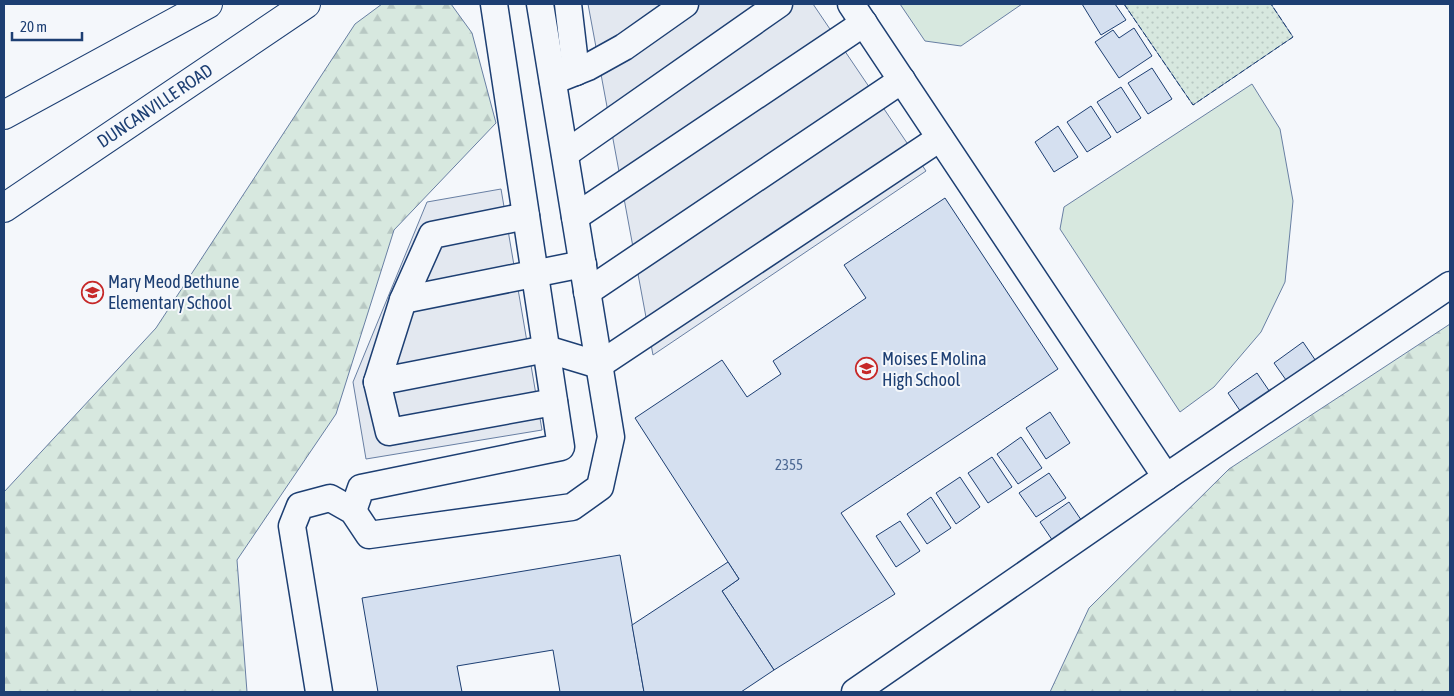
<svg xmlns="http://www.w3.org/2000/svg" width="1454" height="696" viewBox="0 0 1454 696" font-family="'Asap Condensed',sans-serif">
<defs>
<pattern id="forest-firs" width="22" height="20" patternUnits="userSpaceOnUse" patternTransform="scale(1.25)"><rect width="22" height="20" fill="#d7e8df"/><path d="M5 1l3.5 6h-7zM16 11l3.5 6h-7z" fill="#b8c8c3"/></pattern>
<pattern id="park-dots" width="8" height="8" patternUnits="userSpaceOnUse" patternTransform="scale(1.25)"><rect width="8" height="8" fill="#d7e8df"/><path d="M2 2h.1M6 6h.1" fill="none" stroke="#b8c8c3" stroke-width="1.8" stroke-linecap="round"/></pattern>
</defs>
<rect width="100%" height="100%" fill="#f4f7fb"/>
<!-- grass -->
<g fill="#d7e8df" stroke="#687fa3">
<polygon points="900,4 1022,4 961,46 925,41"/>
<polygon points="1252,84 1280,129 1293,201 1285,282 1261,332 1214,387 1180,412 1060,229 1064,207"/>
</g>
<!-- forest -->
<g fill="url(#forest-firs)" stroke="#687fa3">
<polygon points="382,4 451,4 472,33 496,123 394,230 336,414 237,560 247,692 4,692 4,492 156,328 355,24"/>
<polygon points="1450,324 1450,692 1050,692 1089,608 1229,469"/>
</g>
<!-- park -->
<polygon fill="url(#park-dots)" stroke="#687fa3" points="1124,4 1271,4 1293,37 1193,105"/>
<!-- parking -->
<g fill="#e3e8f0" stroke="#687fa3">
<polygon points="588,4 813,4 926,171 653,355"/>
<polygon points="501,189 542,430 366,459 353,382 427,202"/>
</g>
<!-- building -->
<g fill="#d5e0f0" stroke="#1d3f73">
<polygon points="1082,4 1115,4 1126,20 1101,35"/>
<polygon points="1134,28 1152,56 1119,78 1095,42 1113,30 1119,38"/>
<polygon points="1152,68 1172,99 1148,114 1128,83"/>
<polygon points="1121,87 1141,118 1117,133 1097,102"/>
<polygon points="1091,106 1111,137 1087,152 1067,122"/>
<polygon points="1058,126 1078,157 1054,172 1035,142"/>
<polygon points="945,198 1058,369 841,513 895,594 774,670 722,591 739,579 635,418 722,360 747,397 781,374 773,361 866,298 844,265"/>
<polygon points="1303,342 1320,367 1291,387 1274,363"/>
<polygon points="1257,373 1274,398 1245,418 1228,393"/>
<polygon points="1050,412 1070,443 1046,459 1026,428"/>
<polygon points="1021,437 1042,468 1018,484 997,454"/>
<polygon points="992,457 1012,487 988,503 968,473"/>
<polygon points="1049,473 1066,498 1036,517 1019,493"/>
<polygon points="960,477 980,507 956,524 936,493"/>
<polygon points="931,497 951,528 927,544 907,514"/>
<polygon points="1069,502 1086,527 1057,547 1040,522"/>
<polygon points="900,521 920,551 896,567 876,536"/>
<polygon points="620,555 644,692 560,692 553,650 457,666 462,692 378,692 362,598"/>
<polygon points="728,562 739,579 722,591 774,670 741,692 644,692 632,625"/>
</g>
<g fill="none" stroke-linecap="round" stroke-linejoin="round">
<defs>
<g id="minor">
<polyline points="568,4 576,72"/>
<polyline points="851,4 1166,477 1450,285"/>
<polyline points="553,81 588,67 624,47 685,4"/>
<polyline points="565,154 779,4"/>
<polyline points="526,216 432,235 403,300 377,382 546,349 599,365 940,138"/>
<polyline points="575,217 864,23"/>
<polyline points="587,292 902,80"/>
<polyline points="403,300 583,264"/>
<polyline points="377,382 389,432 554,402"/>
<polyline points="353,511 361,488 561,447 494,4"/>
<polyline points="319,692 292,526 300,506 330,498 353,511 369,535 572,507 600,487 611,437 540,4"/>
<polyline points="855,692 1166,477"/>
</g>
<g id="major">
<polyline points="4,115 208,4"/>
<polyline points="4,208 306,4"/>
</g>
</defs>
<!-- minor casing -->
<use href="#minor" stroke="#1d3f73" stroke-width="29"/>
<!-- major casing -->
<use href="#major" stroke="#1d3f73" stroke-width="30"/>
<!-- minor -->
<use href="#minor" stroke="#f4f7fb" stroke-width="26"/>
<!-- major -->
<use href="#major" stroke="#f4f7fb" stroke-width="28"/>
<!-- fence -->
<polyline stroke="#1d3f73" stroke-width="1" stroke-dasharray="6 2.5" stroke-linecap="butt" points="1124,4 1193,105 1293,37 1271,4"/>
</g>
<!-- icons -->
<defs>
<symbol id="school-ring" viewBox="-11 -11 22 22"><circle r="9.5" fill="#f4f7fb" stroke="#c62828" stroke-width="1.5"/><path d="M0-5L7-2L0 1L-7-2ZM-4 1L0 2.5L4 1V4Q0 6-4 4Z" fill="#c62828"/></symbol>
</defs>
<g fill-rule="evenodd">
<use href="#school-ring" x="80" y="280" width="25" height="25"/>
<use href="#school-ring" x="854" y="356" width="25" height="25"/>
</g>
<g text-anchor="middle" stroke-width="4" stroke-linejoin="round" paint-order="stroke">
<!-- number labels -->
<g font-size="15" fill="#4b6792">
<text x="789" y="470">2355</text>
</g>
<!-- street labels -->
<g font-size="18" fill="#1d3f73" stroke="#f4f7fb">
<text transform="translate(155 106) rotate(-34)" y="6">DUNCANVILLE ROAD</text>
</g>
<!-- poi labels -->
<g font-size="18" fill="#1d3f73" stroke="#f4f7fb" text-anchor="start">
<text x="108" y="288">Mary Meod Bethune<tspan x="108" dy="21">Elementary School</tspan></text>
<text x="882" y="365">Moises E Molina<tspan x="882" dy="21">High School</tspan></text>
</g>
</g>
<!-- border -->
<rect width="1454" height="696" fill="none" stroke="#1d3f73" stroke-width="10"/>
<!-- scale -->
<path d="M12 32v8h70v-8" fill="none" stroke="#1d3f73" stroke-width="2.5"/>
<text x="20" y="32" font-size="15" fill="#1d3f73" stroke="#f4f7fb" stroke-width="4" paint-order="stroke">20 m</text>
</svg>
